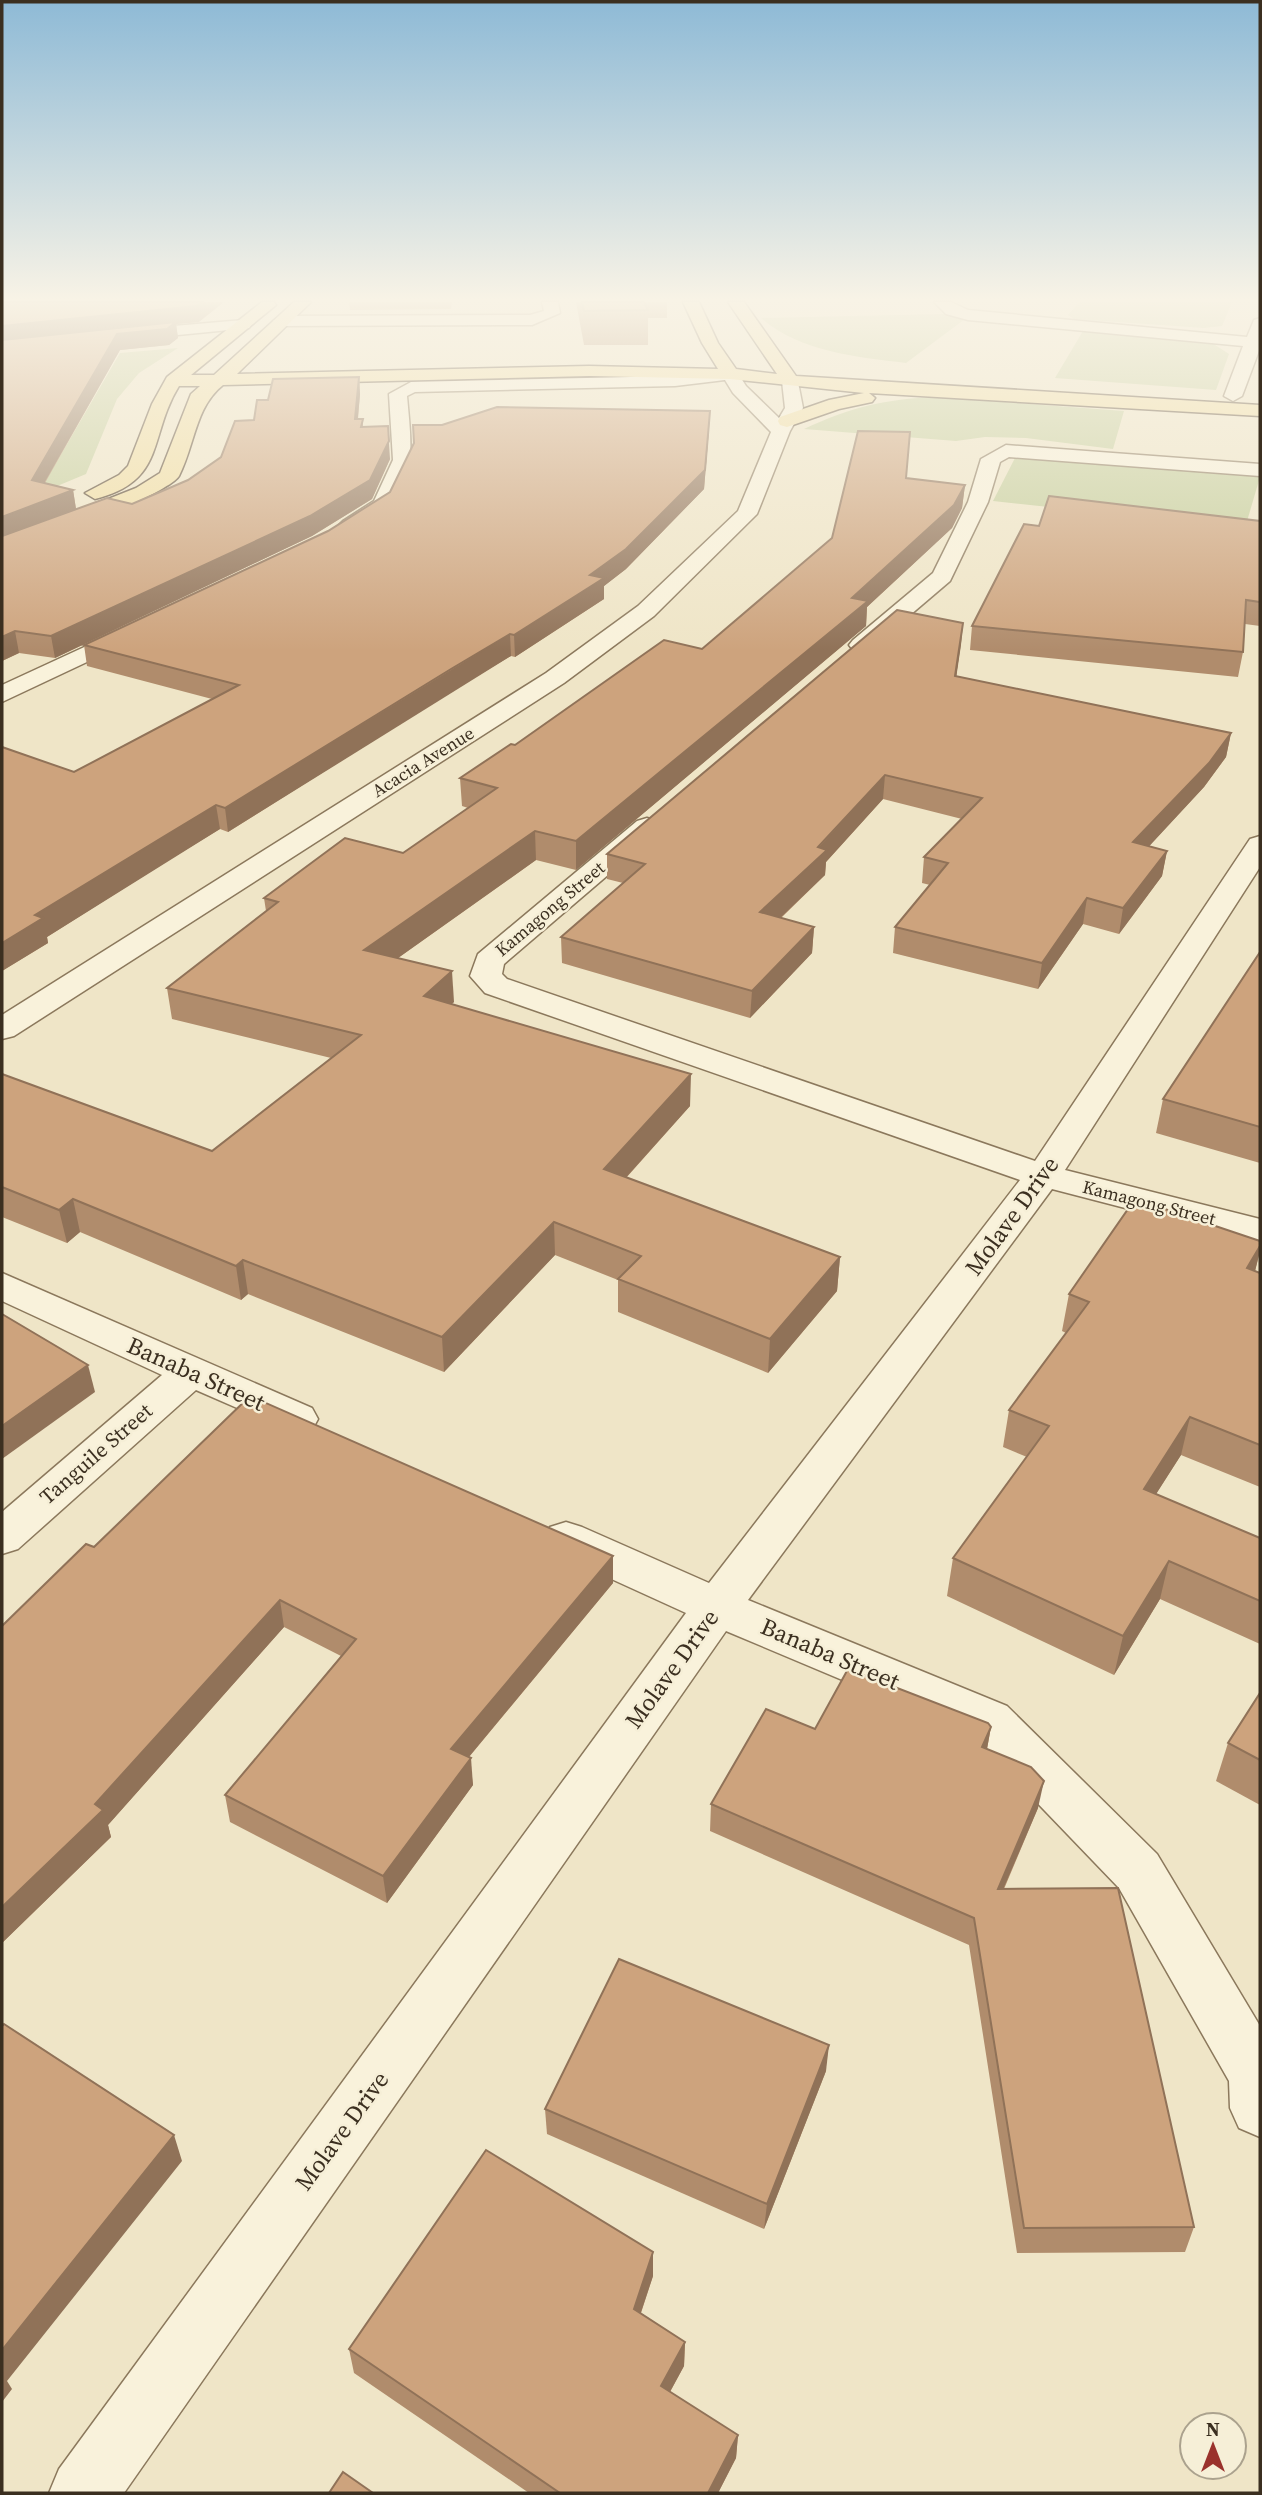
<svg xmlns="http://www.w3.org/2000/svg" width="1262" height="2495" viewBox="0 0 1262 2495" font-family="'Source Serif 4',serif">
<rect width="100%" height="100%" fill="#efe5c7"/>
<!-- green -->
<g fill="#c4cd9a">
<polygon points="1079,302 1232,302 1222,326 1204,328 1074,319 1068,315"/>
<path d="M944 314 965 319 906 363C856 357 800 352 761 318Z"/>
<polygon points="1083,331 1212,343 1229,354 1216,390 1055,378"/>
<polygon points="178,348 139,373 117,399 86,474 2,509 45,482 120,353"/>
<path d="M936 397 1124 411 1113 449 1026 438 985 437 956 441 804 429C851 407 885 399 936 397Z"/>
<polygon points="1016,456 1260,477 1245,528 993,501"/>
</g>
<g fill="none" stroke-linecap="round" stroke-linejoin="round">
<defs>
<g id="minor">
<polygon points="542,302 558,302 560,313 532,325 281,326 273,321 281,316 530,315 544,311"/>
<polygon points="934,302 951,302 968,310 1247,337 1254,320 1260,318 1260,348 1242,396 1233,401 1224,396 1243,346 968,320 946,314"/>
<polygon points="243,320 251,325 249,328 127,340 119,335 127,330"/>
<path d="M730 369 736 370 746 386 779 418 785 408 782 381 791 376 797 377 803 408 790 431 757 514 654 616 564 683 14 1036 2 1039V1015L546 673 638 606 738 511 771 432 733 393 725 380 675 386 415 392 407 396C411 444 420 491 373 520 362 526 355 533 343 529L339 525 343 521 374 501 393 460 389 394 411 382 675 376Z"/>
<polygon points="1006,445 1260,464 1260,476 1009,457 1000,462 988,502 950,581 869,650 853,650 849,645 853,640 933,573 968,502 981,459"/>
<polygon points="132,625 140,627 144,632 140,637 2,702 2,685"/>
<polygon points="647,818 657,821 661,827 657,833 504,964 502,974 507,979 1035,1161 1250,839 1260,836 1260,867 1065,1170 1260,1219 1260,1243 1052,1189 748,1600 1007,1706 1157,1854 1260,2026 1260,2137 1239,2128 1230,2108 1229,2081 1119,1888 971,1734 726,1631 124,2493 49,2493 59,2469 686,1613 550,1551 543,1539 550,1527 566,1522 582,1527 709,1583 1020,1180 485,993 470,976 478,954 637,821"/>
<polygon points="2,1273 312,1408 318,1419 312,1430 297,1434 196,1390 18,1549 2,1554 2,1512 162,1375 2,1301"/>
</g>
<path id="major" d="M262 302H274L276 305 191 375H214L294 302H311L237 374 589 366 718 369 702 343 683 302H699L718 343 736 369 777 374 728 302H744L796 376 1260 405V416L869 393 875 398 872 402 839 409 787 427 780 425 778 421 780 417 829 400 864 393 730 379 589 376 223 385C195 407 195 445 179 476 170 493 26 550 2 555V541L136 488 160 473 191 394 200 386H179C148 436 167 481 95 499L85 493 119 475 128 466 152 404 167 377Z"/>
</defs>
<!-- minor casing -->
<use href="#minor" stroke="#8b785c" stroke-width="3"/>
<!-- major casing -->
<use href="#major" stroke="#594630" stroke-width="3"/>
<!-- minor -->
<use href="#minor" fill="#f9f2db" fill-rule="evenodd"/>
<!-- major -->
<use href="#major" fill="#f1dda0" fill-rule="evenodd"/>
</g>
<!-- wall -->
<g fill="#b08c6c">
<polygon points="2,302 199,322 176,324 178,338 169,345 120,350 45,483 73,490 76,509 132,504 188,480 221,457 254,420 268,400 359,377 360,394 358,419 363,419 363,427 390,459 372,499 312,536 55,658 19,653 2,661"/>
<polygon points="349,302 452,302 451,309 350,310"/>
<polygon points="576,302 667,302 667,318 648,318 648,345 584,345"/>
<polygon points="709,429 704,489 626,569 604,586 604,599 515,657 511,656 452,691 228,832 220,829 167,861 47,937 48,943 2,971 74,772 212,699 87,666 84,645"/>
<polygon points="906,478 965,485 962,508 952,528 867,607 866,626 576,870 536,860 398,958 454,1002 451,1004 690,1106 626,1178 840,1257 837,1291 768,1373 618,1312 618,1280 555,1255 444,1372 248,1294 241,1300 80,1232 67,1243 2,1217 2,1074 212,1151 331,1058 172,1019 167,988 266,911 264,898 403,853 468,808 462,806 460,778 515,745 702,649"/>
<polygon points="1260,521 1260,626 1245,624 1243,652 1238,677 970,650 972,626 1039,526"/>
<polygon points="963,623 956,677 1231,733 1226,757 1204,787 1149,846 1167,851 1162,876 1119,934 1083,924 1038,989 893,953 895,927 930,885 922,883 924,857 962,819 883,799 826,862 825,875 781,918 814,927 812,953 750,1018 562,963 561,937 623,883 607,879 607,854"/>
<polygon points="1260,952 1260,1163 1156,1133 1163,1099"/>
<polygon points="1260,1251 1255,1271 1260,1273 1260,1487 1181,1455 1156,1494 1260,1538 1260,1644 1160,1599 1114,1675 947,1596 953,1558 1027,1457 1003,1447 1009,1410 1066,1333 1062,1331 1069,1294"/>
<polygon points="94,1547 613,1583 469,1757 473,1785 387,1903 230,1822 225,1795 341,1656 284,1627 108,1825 111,1837 2,1943"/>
<polygon points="1260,1693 1260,1805 1216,1781 1228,1743"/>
<polygon points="991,1727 987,1749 1038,1808 1004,1889 1194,2227 1185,2252 1017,2253 969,1945 710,1831 711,1804 815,1729"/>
<polygon points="826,2071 764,2229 547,2134 545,2109"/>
<polygon points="653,2276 641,2313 685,2342 684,2366 670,2392 738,2435 736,2458 718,2493 529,2493 354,2373 349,2349"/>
</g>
<!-- shaded-wall -->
<g fill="#907258">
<polygon points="202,302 224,302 199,322 176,324 178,338 169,345 120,350 35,499 2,342 2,326"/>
<polygon points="359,377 360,394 356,437 355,419"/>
<polygon points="710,411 709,429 704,489 626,569 604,586 604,599 515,657 514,635 590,575"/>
<polygon points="388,426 390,459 372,499 312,536 55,658 51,636"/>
<polygon points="965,485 962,508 952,528 867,607 866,626 576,870 576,841 852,598"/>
<polygon points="73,490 76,509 2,538 2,517"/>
<polygon points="963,623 961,645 953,699 955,676"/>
<polygon points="15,631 19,653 2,661 2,637"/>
<polygon points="510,634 511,656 228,832 225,808"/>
<polygon points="1231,733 1226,757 1204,787 1129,868 1133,842"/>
<polygon points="885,775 883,799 826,862 825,875 759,938 760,912"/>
<polygon points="216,805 220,829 47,937 48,943 2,971 2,943 35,915"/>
<polygon points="535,831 536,860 367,980 364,950"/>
<polygon points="1167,851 1162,876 1119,934 1123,908"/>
<polygon points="1087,898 1083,924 1038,989 1042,963"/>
<polygon points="814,927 812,953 750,1018 752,991"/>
<polygon points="452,971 454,1002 426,1027 424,996"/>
<polygon points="691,1074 690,1106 604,1202 604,1169"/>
<polygon points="73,1199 80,1232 67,1243 59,1210"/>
<polygon points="554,1222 555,1255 444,1372 442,1337"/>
<polygon points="1260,1246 1260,1251 1253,1279 1247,1268"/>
<polygon points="840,1257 837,1291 768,1373 770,1339"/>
<polygon points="243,1260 248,1294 241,1300 236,1266"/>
<polygon points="88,1365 95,1392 2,1459 2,1426"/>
<polygon points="1190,1417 1181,1455 1135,1527 1144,1489"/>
<polygon points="613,1556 613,1583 453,1776 451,1749"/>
<polygon points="1169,1561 1160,1599 1114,1675 1123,1636"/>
<polygon points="280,1600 284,1627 108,1825 111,1837 2,1943 2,1907"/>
<polygon points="991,1727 986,1754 982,1747"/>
<polygon points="471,1758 473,1785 387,1903 383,1876"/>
<polygon points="1044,1781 1038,1808 992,1915 998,1889"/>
<polygon points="829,2045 826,2071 764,2229 767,2204"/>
<polygon points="174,2135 182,2161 7,2381 12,2389 2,2402 2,2350"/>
<polygon points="653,2252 653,2276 634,2333 634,2309"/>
<polygon points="685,2342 684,2366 660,2410 661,2386"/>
<polygon points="738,2435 736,2458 718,2493 708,2493"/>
</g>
<!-- building -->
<g fill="#cda37d" stroke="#907258" stroke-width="2">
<polygon points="2,302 202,302 196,306 2,326"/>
<polygon points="582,302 644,302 648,310 584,311"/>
<polygon points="176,322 167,329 117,334 32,480 73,490 2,517 2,340"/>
<polygon points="359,377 355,419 363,419 361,427 388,426 389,441 370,480 310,516 51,636 15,631 2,637 2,536 107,498 132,504 188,480 221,457 235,421 254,420 257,400 268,400 273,379"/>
<polygon points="497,407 710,411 705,470 626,549 590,575 604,578 514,635 510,634 451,669 225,808 216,805 163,837 35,915 43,918 2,943 2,747 74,772 239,685 84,645 328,531 390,492 414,443 413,425 442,425"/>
<polygon points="858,431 910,432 906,478 965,485 954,505 852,598 868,601 576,841 535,831 364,950 452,971 424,996 691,1074 604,1169 840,1257 770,1339 618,1279 641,1256 554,1222 442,1337 243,1260 236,1266 73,1199 59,1210 2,1187 2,1074 212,1151 361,1035 167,988 278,902 264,898 345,838 403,853 497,788 460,778 511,744 515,745 664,640 702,649 832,538"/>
<polygon points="1049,496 1260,521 1260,602 1246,600 1243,652 972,626 1024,524 1039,526"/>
<polygon points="897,610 963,623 955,676 1231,733 1209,763 1133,842 1167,851 1123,908 1087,898 1042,963 895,927 948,863 924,857 982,798 885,775 818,847 827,850 760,912 814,927 752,991 561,937 645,864 607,854"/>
<polygon points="1260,952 1260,1127 1163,1099"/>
<polygon points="1135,1199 1260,1241 1260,1246 1247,1268 1260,1273 1260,1445 1190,1417 1144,1489 1260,1538 1260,1601 1169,1561 1123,1636 953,1558 1049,1426 1009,1410 1089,1302 1069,1294"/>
<polygon points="2,1314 88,1365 2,1426"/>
<polygon points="250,1396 613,1556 451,1749 471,1758 383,1876 225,1795 356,1639 280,1600 95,1804 103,1810 2,1907 2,1626 86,1544 94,1547"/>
<polygon points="848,1669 988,1723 991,1727 982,1747 1031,1767 1044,1781 998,1889 1118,1888 1194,2227 1024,2228 974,1918 711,1804 766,1709 815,1729"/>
<polygon points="1260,1693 1260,1760 1228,1743"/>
<polygon points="619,1959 829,2045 767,2204 545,2109"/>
<polygon points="4,2024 174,2135 2,2350 2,2026"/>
<polygon points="486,2150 653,2252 634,2309 685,2342 661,2386 738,2435 708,2493 560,2493 349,2349"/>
<polygon points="343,2472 373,2493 329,2493"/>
</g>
<!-- sky -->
<linearGradient id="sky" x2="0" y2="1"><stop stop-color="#8ebad6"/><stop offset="0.46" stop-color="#f8f3e6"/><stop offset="1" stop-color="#f8f3e6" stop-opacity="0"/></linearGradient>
<rect width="1262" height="651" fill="url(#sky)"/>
<g text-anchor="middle" stroke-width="5" stroke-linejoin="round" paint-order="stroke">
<!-- far-street labels -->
<g font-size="18" fill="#3b2f20" stroke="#f6efd7">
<text transform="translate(423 762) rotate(-32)" y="6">Acacia Avenue</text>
<text transform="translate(550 909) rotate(-40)" y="6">Kamagong Street</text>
<text transform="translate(1149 1203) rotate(14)" y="6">Kamagong Street</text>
</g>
<!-- street labels -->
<g font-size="21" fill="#3b2f20" stroke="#f6efd7">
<text transform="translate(96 1454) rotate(-41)" y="7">Tanguile Street</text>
</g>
<!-- near-street labels -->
<g font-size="24" fill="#3b2f20" stroke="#f6efd7">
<text transform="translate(1012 1216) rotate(-54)" y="8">Molave Drive</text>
<text transform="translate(196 1374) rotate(24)" y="8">Banaba Street</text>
<text transform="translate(830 1654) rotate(23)" y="8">Banaba Street</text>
<text transform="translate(672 1669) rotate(-54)" y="8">Molave Drive</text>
<text transform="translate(342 2131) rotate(-54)" y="8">Molave Drive</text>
</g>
</g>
<!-- border -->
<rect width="1262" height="2495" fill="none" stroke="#3b2f20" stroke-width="7"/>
<!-- north arrow -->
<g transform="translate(1213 2446)"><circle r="33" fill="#f6efd7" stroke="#aba28e" stroke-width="2"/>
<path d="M0-5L12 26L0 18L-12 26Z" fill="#9a322c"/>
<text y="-10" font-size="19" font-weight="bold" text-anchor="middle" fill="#3b2f20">N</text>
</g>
</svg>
